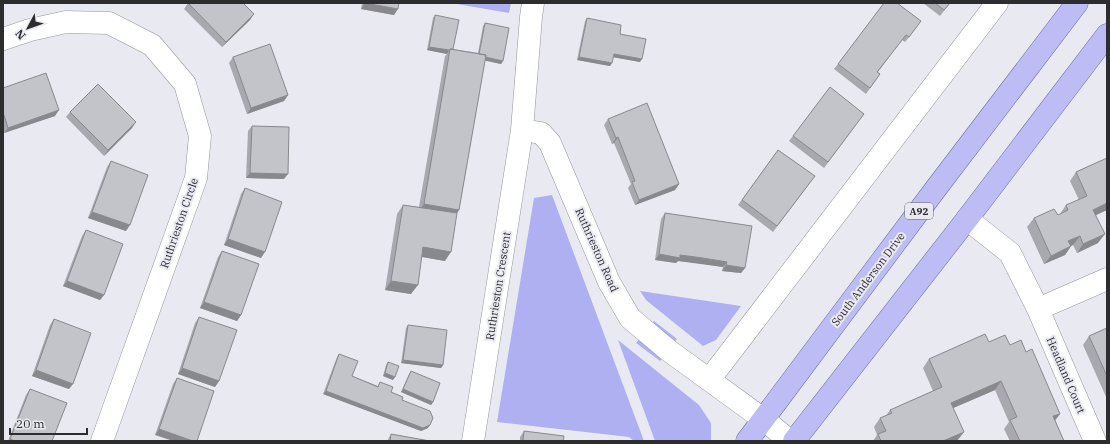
<svg xmlns="http://www.w3.org/2000/svg" width="1110" height="444" viewBox="0 0 1110 444" font-family="'IBM Plex Serif',serif">
  <rect width="100%" height="100%" fill="#e9eaf1"/>
  <path fill="#aeb0f2" d="M451,3h60l-2,10z
    M552,195l92,246h-10l-5,-4 -132,-15 37,-224z
    M640,291l101,15 -25,34 -13,6 -57,-46z
    M654,321l23,18 -17,22 -24,-18z
    M618,340l81,65 12,18v18h-56z"/>
  <g fill="none" stroke-linecap="round" stroke-linejoin="round">
    <g stroke="#95969c" stroke-width="23">
      <path id="minor" d="M533,3l-2,14 -9,113 19,3 9,10 59,139 21,36 38,32 95,69 27,22
        M3,39l27,-9 36,-8 43,1 43,22 33,39 15,52 -4,42 -94,263
        M967,219l43,34 28,56 57,132
        M1038,309l69,-30
        M709,380l288,-377
        M473,441l49,-311"/>
    </g>
    <g stroke="#6e6dac" stroke-width="23">
      <path id="major" d="M747,441l187,-250 143,-188
        M794,441l173,-222 140,-184"/>
    </g>
    <use href="#minor" stroke="#fff" stroke-width="22"/>
    <use href="#major" stroke="#bdbcf5" stroke-width="22"/>
  </g>
  <path fill="#a8a8ae" d="M188,3l62,17 -28,27 -38,-38z
    M362,3h37l-5,12 -33,-6z
    M923,3h27l-10,13z
    M435,15l18,34 25,4 5,-27 2,-3 18,38 -2,3 -16,-4 -26,150 -2,3 -12,48 -23,-4 -11,37 -26,-4 12,-76 6,-9 16,2 26,-151 2,-2 -20,-4 6,-32z
    M587,18l33,16 20,28 -27,-5 -3,9 -33,-6 8,-39z
    M917,27l-12,15 -3,-2 -24,32 2,2 -14,20 -32,-25 4,-5z
    M233,57l55,38 -4,6 -37,13 -18,-51z
    M3,88l52,28 -51,17 -1,-4z
    M70,112l62,16 -28,28 -38,-39z
    M864,114l-40,54 -35,-27 4,-5z
    M608,119l71,65 -4,6 -40,15 -7,-17 3,-4 -17,-41 -2,1 -8,-19z
    M252,126l32,53 -38,-1 2,-47z
    M778,150l37,26 -42,56 -35,-27z
    M1107,158v52l-11,5 2,28 -21,10 -4,-8 -2,1 -6,9 -21,9 -17,-37 7,-9 24,-3 2,-1 6,-9 13,-5 -9,-19 6,-9z
    M111,161l15,70 -38,-13 19,-51z
    M245,188l16,70 -37,-13 17,-51z
    M665,213l80,55 -4,5 -19,-2 1,-4 -24,-4 -21,-2 -2,2 -21,-3 6,-41z
    M86,230l18,65 -4,5 -37,-14 19,-50z
    M222,251l19,64 -4,6 -37,-13 18,-51z
    M199,317l20,64 -4,6 -37,-13 17,-51z
    M54,319l15,70 -37,-13 18,-51z
    M408,325l35,40 -2,3 -40,-5 5,-35z
    M1107,328v71l-24,-54 6,-9z
    M989,342l21,3 45,75 9,21h-54l-6,-12 5,-7 -14,-32 -42,18 4,33h-84l4,-6 -3,-8 6,-9 6,-2 4,-6 43,-19 -10,-23 6,-9z
    M339,354l13,22 26,10 2,-4 11,10 11,8 26,28 -7,3 -98,-37 14,-37z
    M388,362l5,18 -10,-4 3,-11z
    M411,371l22,31 -2,3 -30,-13 8,-18z
    M177,378l37,13 -59,44 18,-51z
    M30,389l22,52h-44l18,-46z
    M524,431l39,10h-43v-4z
    M391,434l39,7h-43z"/>
  <path fill="#88888d" d="M365,3l33,6 -4,6 -33,-6z
    M254,14l-4,6 -28,27 4,-5z
    M429,47l20,3 -2,4 -20,-4z
    M614,54l28,5 -2,3 -28,-5z
    M479,56l24,5 -2,3 -24,-5z
    M579,57l33,6 -2,3 -33,-6z
    M288,95l-4,6 -37,13 4,-6z
    M59,110l-4,6 -51,17 4,-5z
    M136,122l-4,6 -28,28 4,-6z
    M618,137l-4,6 -2,1 4,-6z
    M250,173l38,1 -4,5 -38,-1z
    M679,184l-4,6 -40,15 4,-5z
    M1107,203v7l-20,9 6,-9z
    M424,204l35,6 -5,8 -36,-6z
    M92,212l38,13 -4,6 -38,-13z
    M1105,234l-7,9 -21,10 6,-9z
    M1080,236l-7,9 -11,5 6,-9z
    M228,239l37,13 -4,6 -37,-13z
    M1071,246l-6,9 -21,9 7,-8z
    M423,247l28,5 -6,9 -28,-5z
    M659,254l21,1 47,7 -4,5 -45,-6 -2,2 -21,-3z
    M726,265l19,3 -4,5 -19,-2z
    M67,281l37,14 -4,5 -37,-14z
    M391,281l27,4 -7,9 -26,-4z
    M204,302l37,13 -4,6 -37,-13z
    M403,360l40,5 -2,3 -40,-5z
    M182,368l37,13 -4,6 -37,-13z
    M36,370l37,14 -4,5 -37,-13z
    M385,373l10,4 -2,3 -10,-4z
    M1001,381l-6,9 -51,22 7,-9z
    M403,389l30,13 -2,3 -30,-13z
    M326,391l104,34 -2,3 -7,3 -98,-37z
    M1060,414l-6,8 -1,-6z
    M159,429l34,12h-20l-18,-6z
    M964,432l-7,9h-14z"/>
  <path fill="#c3c3ca" stroke="#88888d" d="M188,3h55l11,11 -28,28z
    M365,3h34l-1,6z
    M884,3h13l24,18 -12,16 -3,-2 -29,37 3,2 -10,14 -32,-24z
    M935,3h15l-6,7z
    M435,15l24,5 -6,29h-3l-1,1 -20,-3z
    M587,18l34,7 -1,9 26,5 -4,20 -28,-5 -2,9 -33,-6z
    M485,23l24,5 -6,33 -18,-4 1,-2 -7,-1z
    M270,44l18,51 -37,13 -18,-51z
    M450,49l36,6 -27,155 -35,-6z
    M46,73l13,37 -51,18 -5,-16v-24z
    M98,84l38,38 -28,28 -38,-38z
    M830,87l34,27 -36,48 -35,-26z
    M647,103l32,81 -40,16 -7,-18 3,-1 -17,-44 -2,1 -8,-19z
    M252,126l37,1 -1,47 -38,-1z
    M778,150l37,26 -38,50 -35,-26z
    M1107,158v45l-14,7 12,24 -22,10 -3,-8 -12,5 3,5 -20,10 -17,-38 20,-9 4,6 10,-5 -2,-5 21,-9 -11,-24z
    M111,161l37,14 -18,50 -38,-13z
    M245,188l37,14 -17,50 -37,-13z
    M403,205l54,8 -6,39 -28,-5 -5,38 -27,-4z
    M665,213l87,13 -7,42 -19,-3 1,-3 -24,-4 -23,-3v3l-21,-4z
    M86,230l37,14 -19,51 -37,-14z
    M222,251l37,13 -18,51 -37,-13z
    M199,317l38,13 -18,51 -37,-13z
    M54,319l37,14 -18,51 -37,-14z
    M408,325l39,5 -4,35 -40,-5z
    M1107,328v48l-18,-40z
    M985,334l4,8 16,-7 5,10 11,-5 5,12 6,-3 28,65 -7,2 11,25h-44l-10,-21 7,-3 -16,-36 -50,22 13,29 -21,9h-62l-3,-7 8,-3 -6,-13 12,-5 -2,-3 52,-23 -13,-28z
    M339,354l19,7 -6,15 26,11 2,-5 13,5 -2,5 12,5 -1,3 28,11 3,7 -3,7 -7,3 -97,-37z
    M388,362l11,4 -4,11 -10,-4z
    M411,371l29,12 -7,19 -30,-13z
    M177,378l37,13 -17,50h-4l-34,-12z
    M30,389l37,14 -15,38h-37l-5,-2z
    M524,431l40,5 -1,5h-40z
    M391,434l39,7h-40z"/>
  <g text-anchor="middle" stroke-width="4" stroke-linejoin="round" paint-order="stroke">
    <rect fill="#e9eaf1" stroke="#65666a" stroke-width="1" x="905" y="203" width="28" height="16" rx="3"/>
    <g font-size="10" font-weight="bold" fill="#2d2d30">
      <text x="919" y="215">A92</text>
    </g>
    <g font-size="11" fill="#2d2d30" stroke="#e9eaf1">
      <text transform="translate(179 223) rotate(-71)" y="4">Ruthrieston Circle</text>
      <text transform="translate(597 250) rotate(66)" y="4">Ruthrieston Road</text>
      <text transform="translate(868 279) rotate(-53)" y="4">South Anderson Drive</text>
      <text transform="translate(498 286) rotate(-81)" y="4">Ruthrieston Crescent</text>
      <text transform="translate(1066 375) rotate(67)" y="4">Headland Court</text>
    </g>
  </g>
  <rect width="1110" height="444" fill="none" stroke="#2d2d30" stroke-width="8"/>
  <g transform="translate(28 28) rotate(229)" stroke="#e9eaf1" stroke-width="3" paint-order="stroke">
  <path d="M0-3L7 15L0 10L-7 15Z" fill="#2d2d30"/>
  <text y="-6" font-size="11" font-weight="bold" text-anchor="middle" fill="#2d2d30">N</text>
  </g>
  <path d="M10 428v6h77v-6" fill="none" stroke="#2d2d30" stroke-width="2"/>
  <text x="16" y="428" font-size="12" fill="#2d2d30" stroke="#e9eaf1" stroke-width="3" paint-order="stroke">20 m</text>
</svg>
